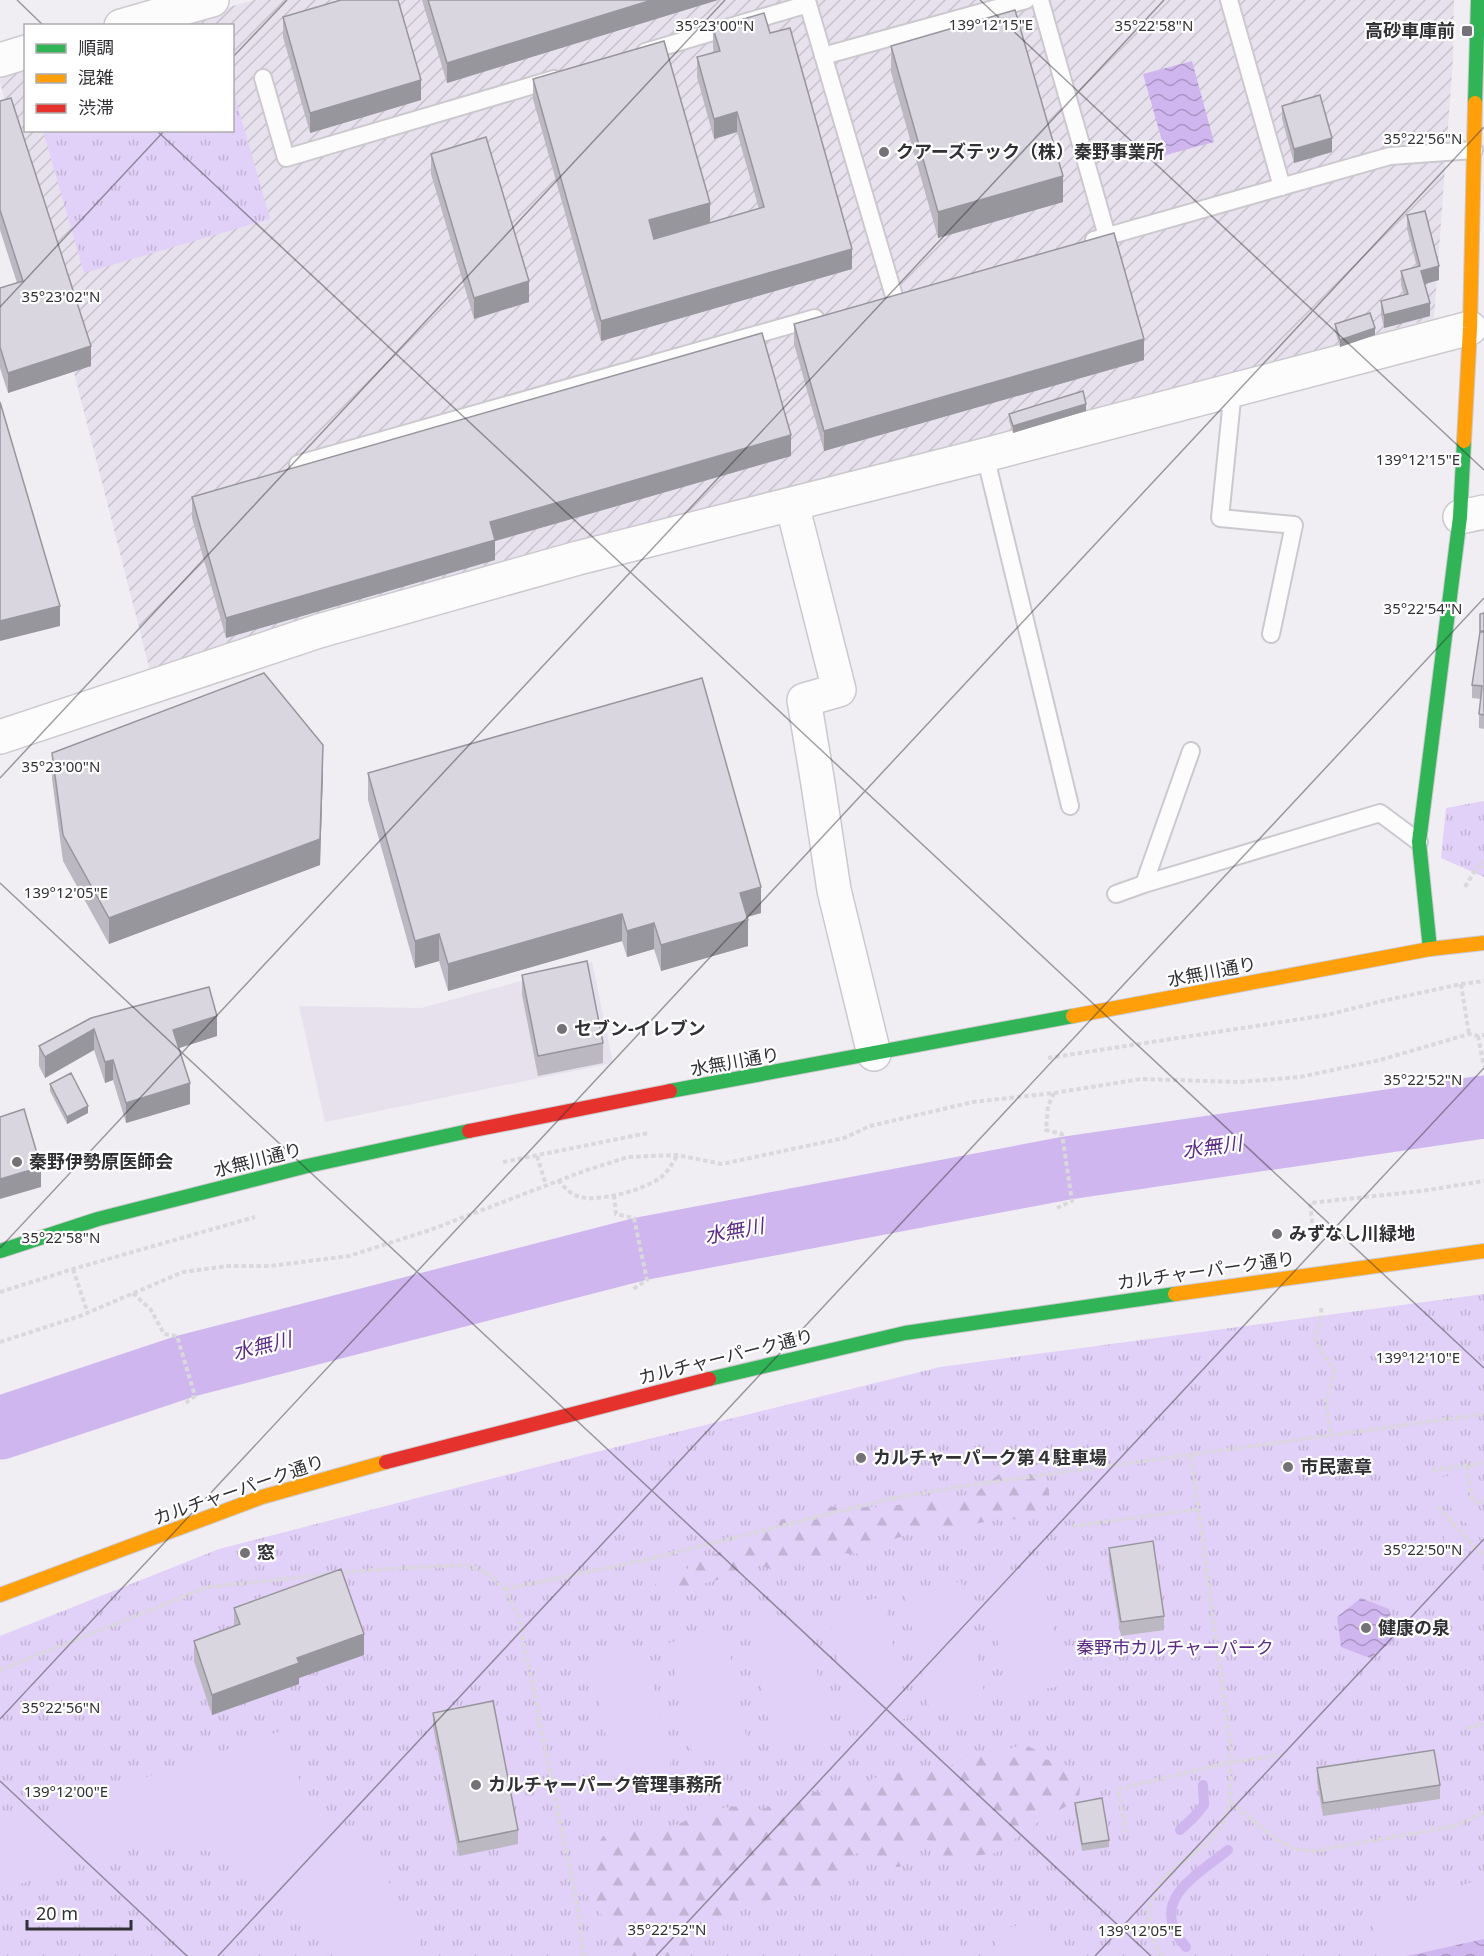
<svg xmlns="http://www.w3.org/2000/svg" width="1484" height="1956" viewBox="0 0 1484 1956" font-family="'Noto Sans','Noto Sans JP',sans-serif">
  <defs>
    <pattern id="industrial-furrows" width="10" height="10" patternUnits="userSpaceOnUse" patternTransform="scale(1.5)"><rect width="10" height="10" fill="#e6e1ed"/><path d="M-1 1l2-2M0 10L10 0M9 11l2-2" fill="none" stroke="#c6c1cc"/></pattern>
    <pattern id="grass-tufts" width="24" height="20" patternUnits="userSpaceOnUse" patternTransform="scale(1.5)"><rect width="24" height="20" fill="#e1d0f7"/><path d="M3 7l-1-3M5 7V3M7 7l1-3M15 17l-1-3M17 17v-4M19 17l1-3" fill="none" stroke="#c2b3d4"/></pattern>
    <pattern id="forest-firs" width="22" height="20" patternUnits="userSpaceOnUse" patternTransform="scale(1.5)"><rect width="22" height="20" fill="#e1d0f7"/><path d="M5 1l3.5 6h-7zM16 11l3.5 6h-7z" fill="#c2b3d4"/></pattern>
    <pattern id="water-waves" width="16" height="10" patternUnits="userSpaceOnUse" patternTransform="scale(1.5)"><rect width="16" height="10" fill="#cfb6ef"/><path d="M0 5q4-4 8 0t8 0" fill="none" stroke="#a994c2"/></pattern>
  </defs>
  <rect width="100%" height="100%" fill="#f0eef3"/>
  <path fill="#e6e1ed" d="M592,962l21,101 -288,59 -26,-116 122,2z"/>
  <path fill="url(#industrial-furrows)" d="M254,0h1200l-1,59 -19,259 -1284,353 -150,-589v-10l25,-7 1,65h206v-104l-68,-1z"/>
  <path fill="url(#grass-tufts)" d="M233,89l37,130 -186,54 -41,-142 189,-1z
    M1484,801v76l-43,-19 5,-50z
    M1484,1294v662h-1484v-320l219,-87 365,-94 356,-88z"/>
  <path fill="url(#forest-firs)" d="M1019,1467l30,19v19l-29,15 -15,-2 -56,11 -39,5 -29,9 -19,11 -26,-1 -22,7h-10l-22,10h-10l-11,-5 -14,1 -22,12 -47,12 -19,3 -4,-5v-6l7,-5 11,-1 13,-5 6,-8 51,-20 27,-19 25,-9 55,-12 29,5 37,-6 11,1 18,-7 16,1 17,-6 25,-20z
    M1023,1744l11,5 7,9 32,9 8,13 -2,16 -14,11 -20,10 -49,36 -28,4 -9,6h-8l-7,-4 -10,-10 -3,-8 -10,-2c-10,6 -13,18 -21,28h-9l-22,-14 -8,-1 -17,6 -3,4v17l-6,11 -9,7 -17,-5 -11,-6 -11,1 -15,13 -28,3 -11,6 -17,19 -24,13 -7,15h-75l-2,-27 -16,-35 -4,-33 15,-25 73,-11 34,-15 28,-4 22,4 16,-6 12,2 24,-14 26,-1 49,-17 36,-4 17,3 17,-12 30,-10 13,2z"/>
  <path fill="#e1d0f7" d="M1455,1475l12,12 2,15 15,11v29l-47,-49 -2,-15z
    M1442,1524l42,47v27l-4,-20 -15,2 -2,-16 -15,2z
    M1040,1564l25,121 -56,11 -25,-120z
    M961,1581l25,121 -56,11 -25,-120z
    M883,1597l25,121 -56,12 -25,-121z
    M805,1614l25,120 -56,12 -25,-121z
    M725,1630l24,121 -55,12 -25,-120z
    M646,1647l25,121 -56,11 -25,-120z
    M284,1730l18,59 -15,6c11,5 23,9 33,16 55,34 81,87 104,145h-91c-41,-70 -109,-120 -194,-110 -18,2 -36,10 -53,15 -28,10 -57,20 -86,30v-64z
    M1484,1878v78h-103l-10,-40z
    M1048,1919l8,37h-58l-5,-25z
    M959,1938l4,18h-58l-2,-6z"/>
  <path fill="url(#water-waves)" d="M1192,61l22,81 -48,13 -23,-81z
    M1361,1598l28,11 5,31 -24,18 -29,-11 -4,-30z
    M1484,1939v17h-77z"/>
  <g fill="none" stroke-linecap="round" stroke-linejoin="round">
    <path stroke="#cfb6ef" stroke-width="10" d="M1180,1830l14,-13 10,-12 -1,-20
      M1186,1947c-40,-46 9,-70 42,-97"/>
    <path stroke="#cfb6ef" stroke-width="63" d="M0,1428l186,-62 454,-117 427,-81 417,-61"/>
    <g stroke="#cbc9ce" stroke-width="20">
      <path id="lane" d="M1040,0l67,236
        M1229,0l53,187
        M645,52l163,-48 86,292
        M823,56l203,-56
        M263,78l23,80 268,-79
        M1094,240l296,-84 84,-6
        M1233,390l-13,128 74,7 -23,109
        M985,455l85,351
        M298,464l517,-146
        M1191,751l-47,133 236,-71 39,29
        M1116,894l28,-10"/>
    </g>
    <g stroke="#cbc9ce" stroke-width="36">
      <path id="street" d="M121,26l91,-26
        M0,60l26,-8
        M792,504l47,186 -35,10 14,84 16,106 40,164
        M1460,517l24,-5
        M0,737l319,-106 259,-73 407,-103 485,-127"/>
    </g>
    <g stroke="#cbc9ce" stroke-width="16">
      <path id="fast" d="M1475,103l3,-103
        M1430,949l-11,-107 41,-325 4,-76
        M670,1091l403,-75
        M0,1251l98,-32 209,-53 162,-35
        M709,1379l196,-46 270,-39"/>
    </g>
    <g stroke="#cbc9ce" stroke-width="16">
      <path id="slow" d="M1464,441l6,-113 5,-225
        M1073,1016l357,-67 54,-6
        M1175,1294l309,-43
        M0,1595l262,-98 124,-35"/>
    </g>
    <g stroke="#cbc9ce" stroke-width="16">
      <path id="jam" d="M469,1131l201,-40
        M386,1462l323,-83"/>
    </g>
    <path stroke="#d9d8da" stroke-width="4" stroke-dasharray="4.5 3" stroke-linecap="butt" d="M1465,887l9,-15 10,-10
      M1461,984l8,50
      M1478,1036l6,31
      M1048,1058l279,-43 51,-13 83,-18 23,-3
      M1054,1093l-6,13 -2,24 16,4 10,67 -15,7
      M537,1156l9,29
      M503,1162l145,-29
      M558,1180c7,8 12,14 22,17 20,5 63,-7 80,-19 8,-6 12,-14 17,-22
      M614,1195l2,19 18,4 13,62 -14,9
      M1314,1238l-4,-35 111,-12 63,-10
      M73,1269l14,42
      M0,1292l73,-23 182,-52
      M133,1293l18,17 13,24 13,2 18,60 -12,9
      M1321,1308c2,15 -6,23 -5,35l19,27 -9,31 5,35
      M0,1342l80,-26 103,-44 45,-6h42l79,-10 81,-26 154,-59 44,-14 49,-2 45,9 122,-26 26,-12 103,-24 81,-9 87,-14 99,3 60,-5 80,-17 89,-26 9,2 6,-1
      M1467,1466l5,33 5,4 7,-1
      M1433,1470l51,-7
      M1438,1507l46,50
      M1073,1526l126,-17
      M338,1573l60,-5 69,-3 20,8 18,16 13,25 62,306 3,36
      M505,1589l144,-30 240,-60 75,-13 520,-72
      M0,1670l208,-83 123,-13
      M1467,1728l17,-4
      M1230,1802l46,37 18,10 20,2 142,-25 28,-14
      M1126,1833l-8,-44 113,-27 51,-7
      M1162,1956l-11,-21 -3,-24 11,-28 15,-15 34,-25 15,-19 7,-22 1,-52 -40,-296"/>
    <use href="#lane" stroke="#fdfcfd" stroke-width="16"/>
    <use href="#street" stroke="#fdfcfd" stroke-width="33"/>
    <use href="#fast" stroke="#30b455" stroke-width="14"/>
    <use href="#slow" stroke="#ff9f0a" stroke-width="14"/>
    <use href="#jam" stroke="#e5322d" stroke-width="14"/>
  </g>
  <path fill="#bbb8c1" d="M422,0h296l-271,83z
    M283,17l138,83 -111,33 -27,-96z
    M713,28l57,5 82,236 -251,72 -68,-242v-20l177,144 49,-14 -22,-77 -23,7 -17,-62v-20l17,-5 -1,-4z
    M891,46l172,156 -125,36 -47,-166z
    M0,101l91,265 -83,27 -8,-25v-80l17,-5 -17,-53z
    M1282,106l50,46 -38,11 -12,-44z
    M431,154l98,148 -55,17 -43,-145z
    M1407,215l32,65 -14,4 5,32 -46,12 -3,-13v-14l23,-6 -3,-10v-14l16,-4 -10,-38z
    M794,324l350,36 -320,91 -30,-107z
    M1335,324l40,11 -35,12 -5,-16z
    M1086,411l-73,22 -4,-12v-7z
    M791,456l-296,85v19l-269,78 -34,-120v-21z
    M1484,613v116l-5,-1v-14l2,-15 -9,-1v-13l8,-53z
    M52,753l271,18 -3,94 -211,79 -46,-83 -11,-82z
    M368,773l393,140 -14,4 1,29 -87,25 -7,-22 -27,8 -5,-16 -174,50 -9,-30 -24,7 -47,-168z
    M522,975l81,68v20l-65,13 -16,-81z
    M91,1018l126,18 -38,12 11,56 -64,19 -13,-43 -8,3 -11,-33 -49,28 -6,-12v-20z
    M50,1084l38,29 -21,11 -17,-33z
    M1109,1548l55,68v14l-43,6 -12,-74z
    M234,1608l130,47 -65,23v6l-87,31 -18,-54v-20l40,-14z
    M433,1713l85,117v14l-59,12 -26,-129z
    M1317,1768l123,17v14l-117,17 -6,-34z
    M1075,1803l34,37v7l-27,4 -7,-41z"/>
  <path fill="#98969d" d="M652,0h66l-271,83v-20z
    M421,80v20l-111,33v-20z
    M737,112v20l-23,7v-20z
    M1332,138v14l-38,11v-14z
    M1063,176v26l-125,36v-26z
    M710,203v20l-61,17v-20z
    M852,249v20l-251,72v-20z
    M1439,266v14l-18,5v-14z
    M529,281v21l-55,17v-21z
    M1430,303v13l-46,12v-13z
    M1375,328v7l-35,12v-7z
    M1144,339v21l-320,91v-20z
    M91,346v20l-83,27v-20z
    M1086,404v7l-73,22v-7z
    M791,435v21l-296,85v19l-269,78v-20l264,-96z
    M60,606v20l-60,15v-20z
    M323,745v26l-3,94 -211,79v-26z
    M761,887v26l-21,6v-26z
    M622,914v27l-174,50v-27z
    M748,920v26l-87,25v-26z
    M654,923v26l-27,8v-26z
    M439,934v27l-24,7v-27z
    M217,1016v20l-44,14v-20z
    M94,1029v21l-49,28v-21z
    M113,1060v20l-8,3v-21z
    M190,1083v21l-64,19v-20z
    M88,1106v7l-21,11v-7z
    M41,1167v20l-41,12v-20z
    M364,1634v21l-65,23v6l-87,31v-20l85,-37z"/>
  <path fill="#d9d6e0" stroke="#98969d" stroke-width="1.5" d="M341,0h57l23,80 -111,33 -27,-96z
    M428,0h224l-205,63z
    M1015,10l48,166 -125,36 -47,-166z
    M764,13l6,20 20,-5 62,221 -251,72 -68,-242 131,-38 46,162 -61,17 5,19 110,-32 -27,-95 -23,7 -17,-62 23,-6 -7,-23z
    M1320,95l12,43 -38,11 -12,-43z
    M11,98l80,248 -83,27 -8,-26v-59l23,-7 -23,-71v-109z
    M486,137l43,144 -55,17 -43,-144z
    M1425,211l14,55 -18,5 9,32 -46,12 -3,-14 27,-7 -7,-23 19,-5 -13,-51z
    M1114,233l30,106 -320,92 -30,-107z
    M1370,313l5,15 -35,12 -5,-16z
    M762,333l29,102 -301,87 5,18 -269,78 -34,-121z
    M1083,391l3,13 -73,22 -4,-12z
    M0,402l60,204 -60,15z
    M1484,613v18h-4v-17z
    M1480,632h4v83l-5,-1 3,-28 -10,-1z
    M264,673l59,72 -3,94 -211,79 -46,-83 -11,-82z
    M702,678l59,209 -21,6 8,27 -87,25 -7,-22 -27,8 -5,-17 -174,50 -9,-30 -24,7 -47,-168z
    M587,961l16,82 -65,13 -16,-81z
    M209,987l8,29 -44,14 17,53 -64,20 -13,-43 -8,2 -11,-33 -49,28 -6,-11 52,-28z
    M71,1073l17,33 -21,11 -17,-33z
    M24,1109l17,58 -41,12v-62z
    M1153,1541l11,75 -43,6 -12,-74z
    M341,1569l23,65 -67,24 2,5 -87,32 -18,-54 46,-17 -6,-16z
    M493,1701l25,129 -59,12 -26,-129z
    M1434,1750l6,35 -117,18 -6,-35z
    M1102,1798l7,42 -27,4 -7,-41z"/>
  <path fill="none" stroke="#313034" stroke-width="1.5" stroke-opacity="0.45" d="M17,0l27,26M980,0l504,470M232,58l55,-58M156,130l1328,1238M0,307l165,-177M0,778l725,-778M0,883l1151,1073M0,1248l1164,-1248M0,1719l1484,-1592M0,1781l187,175M218,1956l1266,-1358M656,1956l828,-888M1095,1956l389,-417"/>
  <g fill="#747277" stroke="#fff" stroke-width="2">
    <rect x="1461" y="25" width="12" height="12" rx="3"/>
    <circle cx="884" cy="152" r="6"/>
    <circle cx="562" cy="1029" r="6"/>
    <circle cx="17" cy="1162" r="6"/>
    <circle cx="1277" cy="1234" r="6"/>
    <circle cx="861" cy="1458" r="6"/>
    <circle cx="1288" cy="1467" r="6"/>
    <circle cx="245" cy="1553" r="6"/>
    <circle cx="1366" cy="1628" r="6"/>
    <circle cx="476" cy="1785" r="6"/>
  </g>
  <g text-anchor="middle" stroke-width="4.5" stroke-linejoin="round" paint-order="stroke">
    <g font-size="18" font-weight="bold" fill="#313034" stroke="#fff" text-anchor="start">
      <text x="1455" y="37" text-anchor="end">高砂車庫前</text>
      <text x="896" y="158">クアーズテック（株）秦野事業所</text>
      <text x="574" y="1035">セブン-イレブン</text>
      <text x="29" y="1168">秦野伊勢原医師会</text>
      <text x="1289" y="1240">みずなし川緑地</text>
      <text x="873" y="1464">カルチャーパーク第４駐車場</text>
      <text x="1300" y="1473">市民憲章</text>
      <text x="257" y="1559">窓</text>
      <text x="1378" y="1634">健康の泉</text>
      <text x="488" y="1791">カルチャーパーク管理事務所</text>
    </g>
    <g font-size="18" fill="#313034" stroke="#fff">
      <text transform="translate(1212 972) rotate(-11)" y="6">水無川通り</text>
      <text transform="translate(735 1062) rotate(-10)" y="6">水無川通り</text>
      <text transform="translate(258 1160) rotate(-14)" y="6">水無川通り</text>
      <text transform="translate(1206 1271) rotate(-8)" y="6">カルチャーパーク通り</text>
      <text transform="translate(726 1357) rotate(-14)" y="6">カルチャーパーク通り</text>
      <text transform="translate(239 1490) rotate(-19)" y="6">カルチャーパーク通り</text>
    </g>
    <g font-size="18" fill="#592a84" stroke="#fff">
      <text x="1175" y="1654">秦野市カルチャーパーク</text>
    </g>
    <g font-size="20" font-style="italic" fill="#5c2d88" stroke="#fff">
      <text transform="translate(1212 1147) rotate(-8)" y="7">水無川</text>
      <text transform="translate(734 1231) rotate(-11)" y="7">水無川</text>
      <text transform="translate(262 1346) rotate(-14)" y="7">水無川</text>
    </g>
  </g>
  <g font-size="15" text-anchor="middle" fill="#313034" stroke="#fff" stroke-width="4.5" stroke-linejoin="round" paint-order="stroke">
    <text x="991" y="30">139°12'15"E</text>
    <text x="715" y="31">35°23'00"N</text>
    <text x="1154" y="31">35°22'58"N</text>
    <text x="1423" y="144">35°22'56"N</text>
    <text x="61" y="302">35°23'02"N</text>
    <text x="1418" y="465">139°12'15"E</text>
    <text x="1423" y="614">35°22'54"N</text>
    <text x="61" y="772">35°23'00"N</text>
    <text x="66" y="898">139°12'05"E</text>
    <text x="1423" y="1085">35°22'52"N</text>
    <text x="61" y="1243">35°22'58"N</text>
    <text x="1418" y="1363">139°12'10"E</text>
    <text x="1423" y="1555">35°22'50"N</text>
    <text x="61" y="1713">35°22'56"N</text>
    <text x="66" y="1797">139°12'00"E</text>
    <text x="667" y="1935">35°22'52"N</text>
    <text x="1140" y="1936">139°12'05"E</text>
  </g>
  <rect x="24" y="24" width="210" height="108" fill="#ffffff" stroke="#adacae" stroke-width="1.5"/>
  <rect x="36" y="44" width="30" height="9" fill="#30b455" stroke="#adacae" stroke-width="1.5"/>
  <text x="78" y="54" font-size="18" fill="#313034">順調</text>
  <rect x="36" y="74" width="30" height="9" fill="#ff9f0a" stroke="#adacae" stroke-width="1.5"/>
  <text x="78" y="84" font-size="18" fill="#313034">混雑</text>
  <rect x="36" y="104" width="30" height="9" fill="#e5322d" stroke="#adacae" stroke-width="1.5"/>
  <text x="78" y="114" font-size="18" fill="#313034">渋滞</text>
  <path d="M27 1920v9h104v-9" fill="none" stroke="#313034" stroke-width="3"/>
  <text x="36" y="1920" font-size="18" fill="#313034" stroke="#ffffff" stroke-width="4.5" paint-order="stroke">20 m</text>
</svg>
